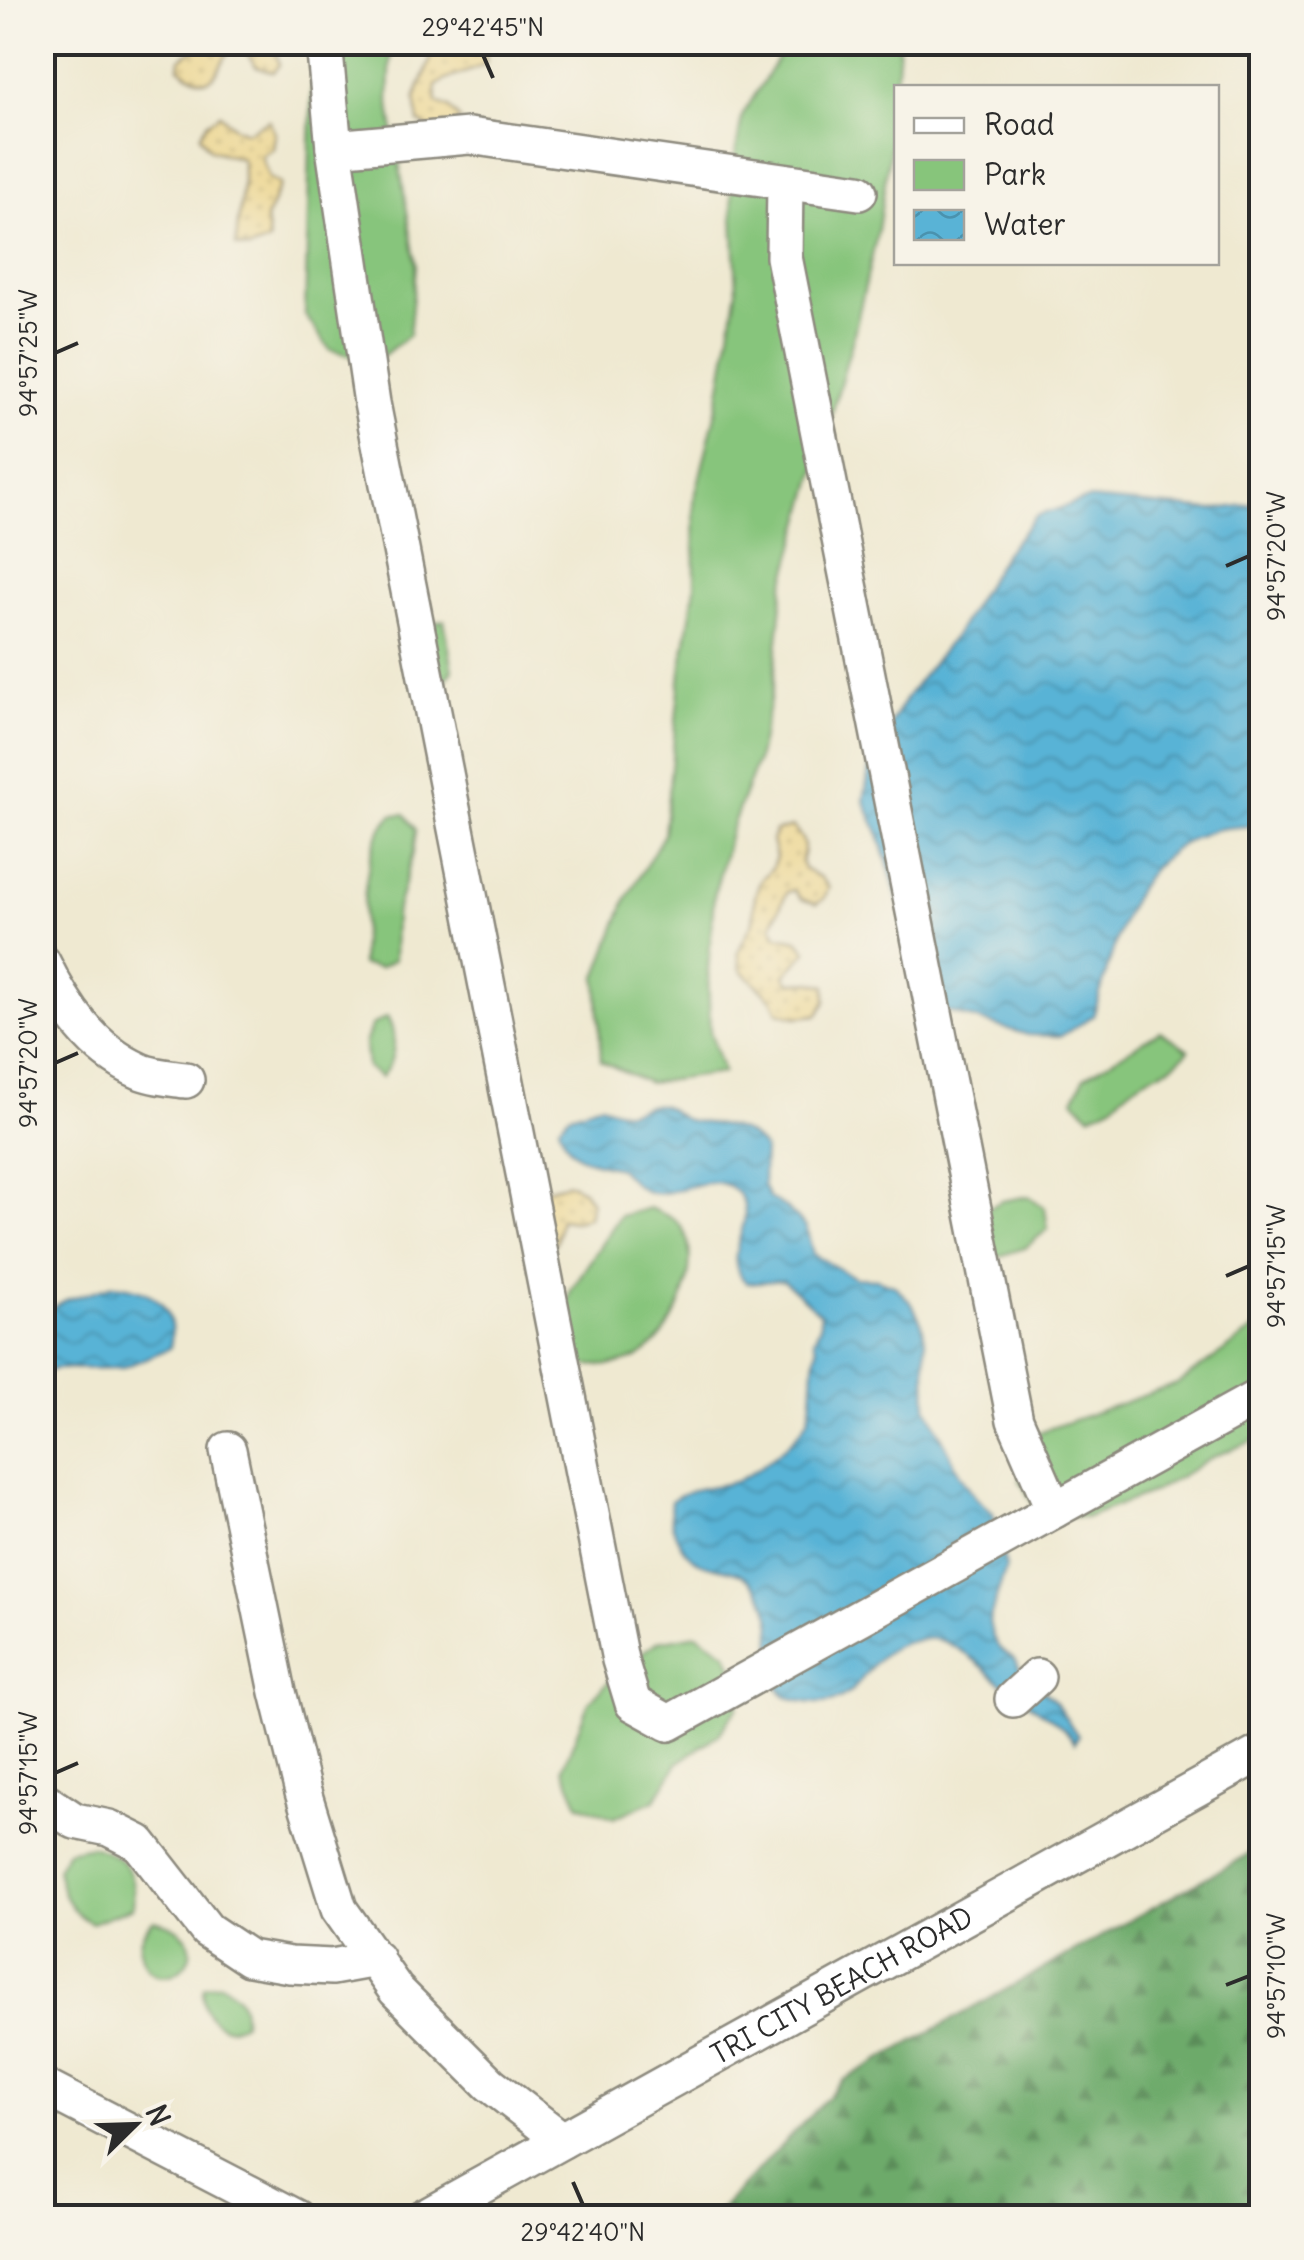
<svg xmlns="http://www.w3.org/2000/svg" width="1304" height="2260" viewBox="0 0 1304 2260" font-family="Delius,sans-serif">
  <defs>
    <pattern id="forest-firs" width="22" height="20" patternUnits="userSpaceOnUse" patternTransform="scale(2.5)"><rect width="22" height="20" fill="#6daa6b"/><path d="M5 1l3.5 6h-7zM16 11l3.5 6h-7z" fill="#5a8b58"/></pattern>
    <pattern id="sand-dots" width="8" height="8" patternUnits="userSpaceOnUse" patternTransform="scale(2.5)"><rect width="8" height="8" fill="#eeda9e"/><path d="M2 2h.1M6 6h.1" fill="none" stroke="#cb8" stroke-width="1.8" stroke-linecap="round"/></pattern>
    <pattern id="water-waves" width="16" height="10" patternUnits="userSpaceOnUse" patternTransform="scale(2.5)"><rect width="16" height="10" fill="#59b3d6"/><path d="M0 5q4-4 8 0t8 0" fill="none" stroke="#4a92ae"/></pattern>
  </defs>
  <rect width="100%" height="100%" fill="#f7f3e8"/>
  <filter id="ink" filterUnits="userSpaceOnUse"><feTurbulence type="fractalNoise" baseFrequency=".01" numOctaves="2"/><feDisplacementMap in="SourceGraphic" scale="20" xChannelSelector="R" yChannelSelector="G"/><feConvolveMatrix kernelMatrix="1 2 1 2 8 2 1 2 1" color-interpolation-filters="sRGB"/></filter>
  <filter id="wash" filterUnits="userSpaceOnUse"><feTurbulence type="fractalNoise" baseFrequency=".0048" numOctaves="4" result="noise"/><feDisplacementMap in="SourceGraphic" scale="40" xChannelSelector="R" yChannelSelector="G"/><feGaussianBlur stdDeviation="2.25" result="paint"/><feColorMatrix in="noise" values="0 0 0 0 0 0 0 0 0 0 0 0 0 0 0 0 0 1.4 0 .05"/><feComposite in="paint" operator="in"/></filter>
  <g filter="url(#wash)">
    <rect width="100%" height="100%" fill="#efe9d1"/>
    <path fill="#87c57b" stroke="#597853" stroke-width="2.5" d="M313,43h78l-2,58 27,165 -7,69 -34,27 -45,-12 -25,-35z
      M787,43h112l-7,92 -14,95 -25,108 -69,247 -11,102 -16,74 -26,68 -17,67 -6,74 2,61 13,42 -74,10 -48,-22 -4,-84 29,-77 38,-66 17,-163 14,-84 -1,-86 25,-103 18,-108 -6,-110 11,-64z
      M444,620l9,50 -9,12 -19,-50 8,-9z
      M405,814l11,16 -3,23 -18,62 -1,45 -15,8 -18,-3c2,-42 0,-121 31,-150z
      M387,1017c11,19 9,43 -6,60l-14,-9 -2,-25 7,-18z
      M1160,1031l29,19c-22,25 -31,18 -53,34 -20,14 -20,22 -46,31l-16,-16 10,-22z
      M1029,1196l16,12 3,21 -23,19 -28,9 -22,-42 27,-14z
      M649,1208c11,5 27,9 33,20 23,37 -9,113 -46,130 -21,10 -39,8 -61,6l-13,-36 9,-38 49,-74z
      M1261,1325v113l-44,17 -64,37 -68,26 -47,-5 -18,-32 11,-46 146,-51z
      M697,1634l30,19 11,27v27l-19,27 -40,28 -24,38 -41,18 -35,-14 -16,-36 26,-66 39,-40 31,-21z
      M91,1846c35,11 45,23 42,61l-41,16c-24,-12 -30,-28 -35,-54l10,-18z
      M154,1920c81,19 4,92 -13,34 -5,-14 3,-25 13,-34z
      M221,1983c16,11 24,19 22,40 -24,15 -45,-13 -39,-36z"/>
    <path fill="url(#forest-firs)" stroke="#4c6a4b" stroke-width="2.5" d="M1261,1847v370h-548l131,-137z"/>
    <path fill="url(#sand-dots)" stroke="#8c8264" stroke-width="2.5" d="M204,43h71l4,22 -6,7 -17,-6 -13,-18 -12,-1c-17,26 -16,49 -52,20l1,-8z
      M431,43h48l7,3v17c-17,11 -34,11 -50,23l1,17 12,5 11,12 -22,16 -19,-14 -4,-23 15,-38z
      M220,114l14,13 13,5 22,-12 6,14 -2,15 -12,7 8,22 11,6 -14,35 3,23 -20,7 -13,-3c1,-29 10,-59 6,-87l-32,-9 -10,-15 7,-12z
      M793,827c11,12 14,19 8,34l3,8 16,8 9,10 -5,12 -8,5 -15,-5 -7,-9 -7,2 -15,33 5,11 21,4 9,11 -22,24 5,8 22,-1 14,4v16l-8,13 -22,2 -18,-5 -6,-13 -31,-29 -3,-18 15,-30 2,-27 6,-15 11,-12 4,-11 -4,-16 3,-10z
      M568,1183l15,7 8,12 -3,16 -14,3 -14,-2 -3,20 -5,9 -20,-44 14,-15z"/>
    <path fill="url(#water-waves)" stroke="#426f80" stroke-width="2.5" d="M1088,499l123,11 50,-7v322c-14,2 -32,1 -46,5 -89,25 -97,112 -122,186l-32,20 -33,-1 -92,-27 -17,-33 -39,-138 -16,-37 8,-46 36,-59 49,-63 48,-79 31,-37z
      M601,1104c33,17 37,-2 59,1 11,2 17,13 27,15 29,6 57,3 77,29l-1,36 6,13 16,9 21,20 7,27 42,24 22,1 17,6 18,19 10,20 3,16 2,66 33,69 16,23 17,15 13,54 -17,54 3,14 7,13 17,12 5,12 34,29 23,35 -3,6c-18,-25 -48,-37 -71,-57 -19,-15 -38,-35 -61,-44 -10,-4 -20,-2 -30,0 -59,11 -43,74 -113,60 -35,-7 -29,-43 -28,-69 0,-12 -4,-27 -10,-37 -17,-31 -41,-22 -65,-34 -19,-11 -29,-40 -26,-60 20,-15 36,-12 59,-18 21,-5 69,-44 78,-64 7,-16 3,-49 9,-70l-3,-10 6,-13v-12l-37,-34 -36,3c-31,-27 13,-60 -8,-88 -24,-31 -61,5 -90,-3 -14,-4 -20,-15 -30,-24 -29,-7 -50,-7 -60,-42l11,-12z
      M114,1285c39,4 64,20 56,63l-48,20 -68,1 -11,5v-62l23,-12z"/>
  </g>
  <g filter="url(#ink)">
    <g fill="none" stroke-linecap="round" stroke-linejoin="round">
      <g stroke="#8d8a7e" stroke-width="40">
        <g id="minor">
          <path d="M324,42l10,106 38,255 248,1257 13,43 36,20 593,-328"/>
          <path d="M334,148l135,-12 390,56"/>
          <path d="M785,182l-1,75 231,1163 39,90"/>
          <path d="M42,962c22,45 50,88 98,109 13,6 32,7 46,9"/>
          <path d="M228,1450l50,242 25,100 36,117 57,81 94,94 72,56"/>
          <path d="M1013,1699l24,-22"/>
          <path d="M42,1799l33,22 34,7 30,15 68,87 42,28 41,7 42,2 44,-8"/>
          <path d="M42,2086l255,132"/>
          <path id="s1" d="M422,2218l840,-466"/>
        </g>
      </g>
      <use href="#minor" stroke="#fff" stroke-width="35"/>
    </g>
  </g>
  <path fill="none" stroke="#2b2b2b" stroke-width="4" d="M483,55l10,23M55,353l23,-10M1226,566l23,-10M55,1063l23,-10M1226,1276l23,-10M55,1773l23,-10M1226,1985l23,-9M573,2182l10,23"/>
  <g text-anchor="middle" stroke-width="9" stroke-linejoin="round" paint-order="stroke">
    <g font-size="28" fill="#2b2b2b" stroke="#f7f3e8">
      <text dy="10" stroke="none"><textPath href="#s1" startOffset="480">TRI CITY BEACH ROAD</textPath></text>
    </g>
  </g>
  <rect width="1304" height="2260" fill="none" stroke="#f7f3e8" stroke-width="110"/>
  <rect x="894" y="85" width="325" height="180" fill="#f7f3e8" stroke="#a5a39c" stroke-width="2.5"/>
  <rect x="914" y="118" width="50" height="15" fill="#ffffff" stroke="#a5a39c" stroke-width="2.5"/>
  <text x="984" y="135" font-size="30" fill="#2b2b2b">Road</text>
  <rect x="914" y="160" width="50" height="30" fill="#87c57b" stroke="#a5a39c" stroke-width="2.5"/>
  <text x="984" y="185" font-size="30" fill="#2b2b2b">Park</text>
  <rect x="914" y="210" width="50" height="30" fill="url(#water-waves)" stroke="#a5a39c" stroke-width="2.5"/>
  <text x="984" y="235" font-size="30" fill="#2b2b2b">Water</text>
  <g transform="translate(135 2125) rotate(67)" stroke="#f7f3e8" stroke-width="8" paint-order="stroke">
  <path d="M0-8L18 38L0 25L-18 38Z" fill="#2b2b2b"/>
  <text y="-15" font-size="28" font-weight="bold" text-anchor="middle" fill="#2b2b2b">N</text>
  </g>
  <rect x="55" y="55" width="1194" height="2150" fill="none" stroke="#2b2b2b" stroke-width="4"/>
  <g font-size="25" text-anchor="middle" fill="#2b2b2b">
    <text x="483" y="36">29°42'45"N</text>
    <text transform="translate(28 353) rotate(-90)" y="9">94°57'25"W</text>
    <text transform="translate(1276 556) rotate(-90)" y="9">94°57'20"W</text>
    <text transform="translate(28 1063) rotate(-90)" y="9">94°57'20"W</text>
    <text transform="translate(1276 1266) rotate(-90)" y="9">94°57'15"W</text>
    <text transform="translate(28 1773) rotate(-90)" y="9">94°57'15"W</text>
    <text transform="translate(1276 1976) rotate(-90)" y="9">94°57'10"W</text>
    <text x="583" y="2241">29°42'40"N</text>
  </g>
</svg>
